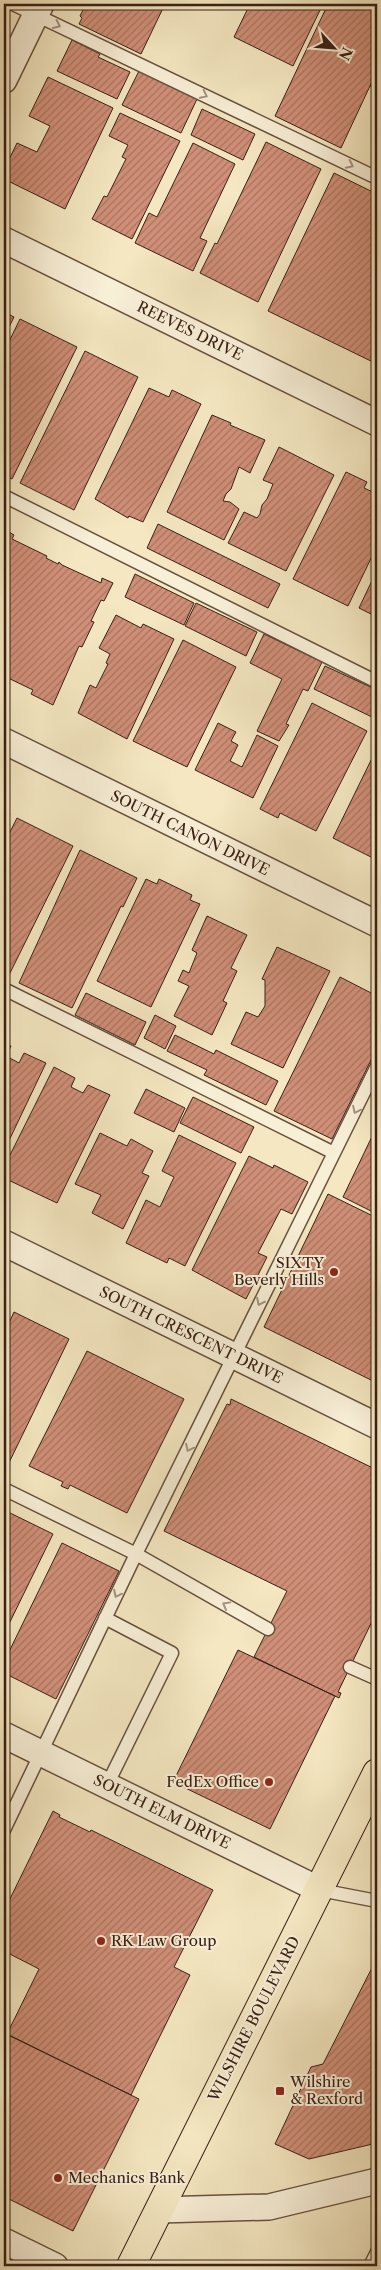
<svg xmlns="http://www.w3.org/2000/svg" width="381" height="2270" viewBox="0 0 381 2270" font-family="'Libre Caslon Text',serif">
  <defs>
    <pattern id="building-hatch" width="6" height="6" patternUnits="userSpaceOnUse" patternTransform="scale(1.25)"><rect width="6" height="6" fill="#d08f78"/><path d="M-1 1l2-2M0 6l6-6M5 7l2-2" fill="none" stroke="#aa7461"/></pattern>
  </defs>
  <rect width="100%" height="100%" fill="#f4e7c1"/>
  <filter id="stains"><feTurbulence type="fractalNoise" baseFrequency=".004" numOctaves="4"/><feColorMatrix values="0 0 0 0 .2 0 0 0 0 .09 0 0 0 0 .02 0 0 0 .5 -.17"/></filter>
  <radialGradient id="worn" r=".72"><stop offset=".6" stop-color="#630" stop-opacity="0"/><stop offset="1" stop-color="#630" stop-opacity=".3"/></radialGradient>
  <path fill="url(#building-hatch)" stroke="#392015" d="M86,4h79l-24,50 -62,-30 3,-6 -2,-2z
    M250,4h73l-30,62 -59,-29z
    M328,4h49v67l-36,77 -66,-32z
    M72,40l28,14 -2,3 32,15 -13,27 -60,-28z
    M139,71l58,28 -16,34 -59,-28z
    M377,71v19l-7,-4z
    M48,77l65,31 -48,101 -61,-30v-9l13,-27 20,9 13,-26 -21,-10z
    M202,109l53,25 -12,26 -52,-25z
    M120,113l60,28 -48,98 -40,-20 12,-23 3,1 19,-38 -4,-2 6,-12 -19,-9z
    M266,142l55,27 -63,133 -58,-29 15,-30 2,1z
    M193,143l42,21 -35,74 7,3 -14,30 -58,-28 14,-30 8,4z
    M334,173l43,21v170l-109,-53z
    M4,312l10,5 -10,20z
    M20,319l57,28 -65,132 -8,-4v-123z
    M85,351l53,26 -64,133 -54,-27z
    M149,388l20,9 3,-7 29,14 -58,118 -14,-6 -1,2 -33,-19z
    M212,415l19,8 -1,2 35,15 -15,33 -11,-6 -8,22 -5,5 -3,7 7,1 9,7 -15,31 -57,-28z
    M279,447l55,28 -48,96 -58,-28 16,-31 13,6 3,-4 2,-9 5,-6 6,-15 -10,-4z
    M346,472l21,10 -3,6 13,6v52l-29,60 -55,-27z
    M158,524l122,60 -12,24 -121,-60z
    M7,531l7,4 -2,4 35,17 -1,2 12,6 1,-2 3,3 39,18 1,-5 11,5 -9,18 -3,-1 -10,21 3,1 -12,25 -3,-1 -26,59 -22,-11 2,-4 -29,-14v-138z
    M377,570v47l-18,-9z
    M135,574l59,29 -10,22 -59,-28z
    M196,603l61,29 -11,24 -61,-30z
    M116,615l25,13 2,-4 31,15 -47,100 -49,-26 12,-28 6,3 12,-24 -2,-1 4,-9 -11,-6z
    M264,634l58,28 -14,29 -5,-2 -17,35 3,1 -10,16 -22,-10 25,-52 -32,-16z
    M183,640l53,27 -49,100 -54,-26z
    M325,666l52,24v22l-3,6 -60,-29z
    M312,703l55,28 -51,100 -36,-18 -2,5 -18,-9z
    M218,723l18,9 -5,9 7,4 -8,16 12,6 15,-32 21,11 -25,52 -58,-28z
    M377,748v112l-44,-22z
    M4,811l6,3 -6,12z
    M17,818l56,28 -65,131 -4,-2v-131z
    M80,850l57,28 -14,29 -2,-1 -49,102 -53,-25z
    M146,879l11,5 2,-5 33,16 -2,5 10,4 -49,103 -54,-26z
    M207,916l40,19 -16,33 6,3 -14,30 4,2 -15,32 -38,-19 15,-30 -11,-5 5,-11 6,3 8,-20 -5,-3z
    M277,947l53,24 -47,97 -52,-24 15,-32 12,5 7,-11v-26l-3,-1z
    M340,977l37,19v52l-45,91 -58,-28z
    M86,993l60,29 -11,23 -60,-30z
    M155,1015l21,11 -11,23 -21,-11z
    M175,1035l39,19 2,-4 62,31 -12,24 -62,-30 3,-5 -40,-19z
    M4,1043l7,3 -5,10 13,7 5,-10 22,10 -42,88z
    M54,1067l21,11 -4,9 12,6 5,-8 22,10 -53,108 -53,-25v-11z
    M146,1089l39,19 -11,24 -40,-19z
    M193,1097l61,30 -13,26 -61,-30z
    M377,1126v88l-34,-17z
    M100,1133l27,13 4,-7 22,12 -11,22 7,3 -26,53 -31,-16 9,-18 -26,-11z
    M179,1135l57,28 -51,103 -16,-8 -2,5 -41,-20 20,-43 14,7 14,-30 -12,-6z
    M249,1156l24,12 1,-3 34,17 -16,32 -11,-5 -23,44 9,4 -21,42 -54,-29z
    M328,1194l49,24v165l-113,-56z
    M14,1312l55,27 -65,134v-139z
    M87,1351l97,48 -57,114 -57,-28 -2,4 -7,-3 2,-4 -34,-16z
    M231,1399l146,71v141l-39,81 3,1 -2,5 -85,-41 33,-66 -123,-60 63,-127 3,1z
    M4,1510l49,24 -49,100z
    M62,1543l57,28 -63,128 -52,-26v-11z
    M238,1650l97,46 -65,133 -97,-47z
    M53,1811l7,4 -1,2 31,15 1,-2 122,60 -39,77 16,8 -59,120 -124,-61 32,-65 -35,-18v-40z
    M377,1958v185l-68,16 -34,-15 36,-77 12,-3z
    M4,2033l135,66 -66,132 -64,-32v-1l-5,-3z"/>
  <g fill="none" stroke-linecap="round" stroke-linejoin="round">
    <g stroke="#685240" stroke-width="15">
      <path id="service" d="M13,4l364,174
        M4,496l373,186
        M4,989l330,164
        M4,1489l132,65 132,75
        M105,1618l67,35 -65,132
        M350,1667l27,12
        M4,1830l132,-276 241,-488
        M320,1890l57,11
        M370,2266l7,-14"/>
    </g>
    <g stroke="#685240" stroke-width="28">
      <path id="minor" d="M4,80l37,-76
        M4,240l373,183
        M4,741l373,183
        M4,1243l373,183
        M4,1735l316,155
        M159,2210l110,-3 108,-26
        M4,2241l51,25"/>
    </g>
    <g stroke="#392015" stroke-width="30">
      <path id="primary" d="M131,2266l246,-493"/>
    </g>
    <use href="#service" stroke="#f8efd7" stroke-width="12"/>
    <use href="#minor" stroke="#f8efd7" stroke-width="25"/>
    <use href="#primary" stroke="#f4e7c1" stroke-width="28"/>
  </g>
  <defs><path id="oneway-chevron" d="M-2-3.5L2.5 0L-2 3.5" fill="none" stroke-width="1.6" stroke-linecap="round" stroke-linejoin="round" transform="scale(1.25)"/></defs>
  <g stroke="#a29280">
    <use href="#oneway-chevron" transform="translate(57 25) rotate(25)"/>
    <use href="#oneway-chevron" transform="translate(204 95) rotate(26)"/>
    <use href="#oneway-chevron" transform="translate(350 165) rotate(26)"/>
    <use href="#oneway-chevron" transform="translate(356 1110) rotate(116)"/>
    <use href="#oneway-chevron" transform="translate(260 1302) rotate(116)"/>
    <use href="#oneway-chevron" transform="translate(189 1448) rotate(116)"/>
    <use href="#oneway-chevron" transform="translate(117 1594) rotate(116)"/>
    <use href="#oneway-chevron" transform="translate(226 1605) rotate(-151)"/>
  </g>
  <g fill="#8f2418" stroke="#f8efd7" stroke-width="2">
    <circle cx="334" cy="1272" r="5"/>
    <circle cx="269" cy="1782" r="5"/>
    <circle cx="101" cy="1941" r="5"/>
    <rect x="275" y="2086" width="10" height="10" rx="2.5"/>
    <circle cx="58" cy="2178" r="5"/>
  </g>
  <g text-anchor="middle" stroke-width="4" stroke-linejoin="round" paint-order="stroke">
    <g font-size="15" fill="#392015" stroke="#f8efd7">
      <text transform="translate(190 331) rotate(26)" y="5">REEVES DRIVE</text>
      <text transform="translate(190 833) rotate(26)" y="5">SOUTH CANON DRIVE</text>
      <text transform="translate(191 1335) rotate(26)" y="5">SOUTH CRESCENT DRIVE</text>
      <text transform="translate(162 1812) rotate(26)" y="5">SOUTH ELM DRIVE</text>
      <text transform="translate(254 2019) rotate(-63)" y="5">WILSHIRE BOULEVARD</text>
    </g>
    <g font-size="15" fill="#392015" stroke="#f8efd7" text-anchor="start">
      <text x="324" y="1268" text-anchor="end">SIXTY<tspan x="324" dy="17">Beverly Hills</tspan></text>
      <text x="259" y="1787" text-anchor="end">FedEx Office</text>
      <text x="111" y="1946">RK Law Group</text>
      <text x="290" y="2087">Wilshire<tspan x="290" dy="17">&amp; Rexford</tspan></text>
      <text x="68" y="2183">Mechanics Bank</text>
    </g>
  </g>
  <rect width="381" height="2270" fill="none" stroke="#f4e7c1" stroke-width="20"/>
  <rect x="5" y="5" width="371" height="2260" fill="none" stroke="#392015" stroke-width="2.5"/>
  <rect x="10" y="10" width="361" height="2250" fill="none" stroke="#392015"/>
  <g transform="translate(334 48) rotate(116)" stroke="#f8efd7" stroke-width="4" paint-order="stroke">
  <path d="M0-4L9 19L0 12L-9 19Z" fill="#392015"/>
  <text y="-8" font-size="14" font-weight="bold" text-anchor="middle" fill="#392015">N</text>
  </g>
  <rect width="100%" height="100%" filter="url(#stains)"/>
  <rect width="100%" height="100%" fill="url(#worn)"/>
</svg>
